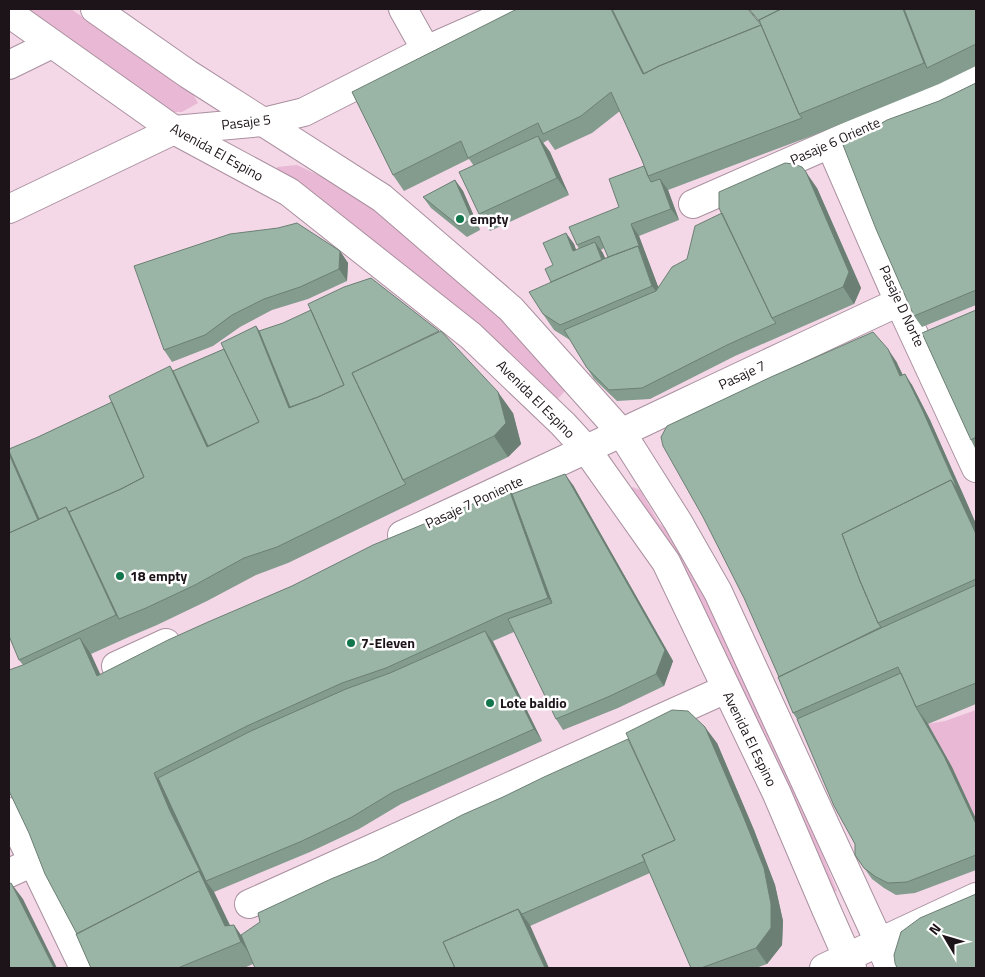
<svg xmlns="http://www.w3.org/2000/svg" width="985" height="977" viewBox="0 0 985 977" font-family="'Titillium Web',sans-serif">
  <rect width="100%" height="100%" fill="#f4d8e8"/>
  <path fill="#e9b8d4" d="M27,9h44l122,85 5,9 -16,9h-15z
    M297,165l32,15 48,30 118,101 73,77 -19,20 -270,-232 -2,-9z
    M633,487l7,3 19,33 17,15 45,82 67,150 49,121 -9,3 -200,-401z
    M976,710v109l-24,-52 -24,-43 17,-3z"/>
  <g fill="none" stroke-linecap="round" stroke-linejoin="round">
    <g stroke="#aa909f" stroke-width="30">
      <path id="minor" d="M426,50l93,-41
        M9,65l43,-21
        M830,144l69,158 77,166
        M693,204l137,-60 146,-66
        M9,209l165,-79 89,-8 41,-10 122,-62 -23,-41
        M402,535c166,-76 331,-156 497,-233
        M116,666l50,-23
        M9,812l75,156
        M9,873l24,-11
        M249,904l477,-215"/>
    </g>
    <g stroke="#aa909f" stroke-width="30">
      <path id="tertiary" d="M824,968l152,-71"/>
    </g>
    <g stroke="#aa909f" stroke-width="30">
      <path id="secondary" d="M95,9l93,65 194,124 129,111 110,123 57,90 40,70 161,350 11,26
        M9,13l165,117 115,62 182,144 92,88 23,25 80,113 111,232 49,115 26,59"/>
    </g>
    <use href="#minor" stroke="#fff" stroke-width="28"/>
    <use href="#tertiary" stroke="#fff" stroke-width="28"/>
    <use href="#secondary" stroke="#fff" stroke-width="28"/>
  </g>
  <path fill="#849c8e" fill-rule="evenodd" d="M976,9v57l-37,18 -125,51 -146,55 11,30 -40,16 19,51 29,-28 130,-71 44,100 -7,16 -119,52 -85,43 -33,2 -23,-22 -7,-11 -17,-28 -16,-10 -11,-16 8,-32 2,-17 13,-32 8,11 2,6 3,-1 -2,-4 42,-38 25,-41 -24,-55 -28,22 -37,17 -7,-10 -5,3 7,9 19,43 -79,36 -11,-17 -5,-48 -5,-7 -65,32 -11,-16 -41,-83zM604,248l4,9 -3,1 -4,-8z
    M976,83v222l-54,22 -8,-11 25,-215z
    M455,180l8,11 17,39 -13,7 -36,-29 -8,-11z
    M340,251l8,12 -1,18 -39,18 -36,11 -32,17 -27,19 -41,16 -8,-12z
    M976,310v140l-5,-10z
    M256,326l3,5 254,82 8,31 -13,13 -220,106 -32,12 -49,26 -50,24 -26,11 -40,18 9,21 192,-89 217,-97 3,5 61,-9 100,176 -9,25 -46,22 -55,22 -7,-11 -42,-87 -21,9 49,100 -141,63 -42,25 -49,23 -96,40 16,33h4l7,10 476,-192 37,87 21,55 8,36 -1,24 -15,19 -11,4h-65l-41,-95 -120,53 -277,38 -9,4h-153l-14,-34 -54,-269 -4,-5 19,-223 74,-35 61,-31 51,-22z
    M896,361l7,14 9,10 18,35 36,81 10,23v180l-48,20 24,43 24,52v51l-61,23 -19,2 -12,-7 -12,-9 -17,-24v-11l-58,-125 -4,-6 -14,-36z"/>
  <path fill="#6c7f74" d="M611,9h4l33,69 -5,-4z
    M903,9h7l17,59 -3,-5z
    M538,136l12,16 19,43 -12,-17z
    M806,172l11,16 44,100 -7,16 -11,-17z
    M660,179l8,11 11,30 -8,-11z
    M455,180l8,11 17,39 -8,-11z
    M631,224l8,12 25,66 -12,-16z
    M566,233l8,11 7,19 -8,-12z
    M595,242l8,11 10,24 -8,-12z
    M340,251l8,12 -1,18 -8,-12z
    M256,326l11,16 28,70 -6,-4z
    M888,349l8,12 12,26 -8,-11z
    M170,366l11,16 32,69 -6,-4z
    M905,374l7,11 18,35 36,81 10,23v10l-25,-54z
    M498,392l15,21 8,31 -13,13 -14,-21z
    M9,450l37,80 -6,-5 -31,-71z
    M565,474l8,11 100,176 -9,25 -8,-12z
    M509,489l11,17 40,108 -12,-16z
    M66,507l15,21 38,91 -3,-4z
    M485,631l8,11 49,99 -8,-12z
    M80,638l11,16 18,39 -12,-17z
    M920,712l8,12 24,43 24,52v5z
    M705,727l12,16 37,87 21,55 8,36 -1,24 -15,19 -11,-16z
    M154,773l11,16 41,92 8,11 24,51 -13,-17 -55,-115z
    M11,883l12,16 34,69h-3z
    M518,909l12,16 19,43h-4z
    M234,925l14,21 8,17 -15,-21z"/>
  <path fill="#9ab5a5" stroke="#6c7f74" d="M517,9h94l32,65 16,-8 102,-41 38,89 3,4 -154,58 -6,-16 -31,-68 -30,24 -38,18 -5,-11 -70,35 -7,-17 -68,34 -41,-83z
    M612,9h136l13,16 -102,41 -15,8z
    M749,9h32l-22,11 1,2z
    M781,9h122l21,54 -125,51 -40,-94z
    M904,9h72v35l-49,24z
    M976,83v207l-62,26 -38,-87 -33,-84 44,-25 52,-19z
    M538,136l19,42 -78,36 -20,-42z
    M785,163l9,1 8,3 4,5 43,100 -6,15 -71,31 -53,-110v-16z
    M644,166l4,10 3,6 9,-3 11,30 -40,15 10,27 -3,-5 -30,11 -9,-21 -22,9 -8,-18 50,-20 -10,-28z
    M455,180l17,39 -13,7 -36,-29z
    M722,213l50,105 4,5 -49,22 -85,43 -33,2 -22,-22 -23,-38 92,-39 16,-24 15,-8 8,-33z
    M297,223l43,28 -1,18 -39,18 -36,12 -32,16 -27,20 -41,15 -30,-84 96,-32 48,-6z
    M566,233l7,18 22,-9 7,18 -51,22 -6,-13 8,-4 -10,-22z
    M638,246l14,40 -92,39 -17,-11 -14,-22 72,-32z
    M371,278l68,53 -87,42 51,107 3,4 -129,63 -33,11 -49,27 -49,23 -27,11 -50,-107 52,-23 23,-12 -35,-81 61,-30 37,81 52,-25 -38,-79 35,-17 33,82 29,-11 26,-12 -36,-81 36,-17z
    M311,310l33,75 -26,12 -28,10 -31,-76 24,-8z
    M976,310v127l-5,3 -49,-107z
    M441,331l57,61 8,31 -12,13 -91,44 -51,-107z
    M873,332l15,17 12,27 5,-2 17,35 36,81 -7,-10 -109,54 18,47 18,42 3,4 -102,50 -35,-79 -41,-81 -40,-71 -2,-9 6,-11 104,-49z
    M224,349l35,73 -51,24 -35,-75z
    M112,402l32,75 -23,12 -52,23 -3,-5 -27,12 -30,-68v-2l29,-12z
    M9,454l29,66 -29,13z
    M565,474l100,176 -9,24 -46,22 -54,23 -48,-100 44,-16 -40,-109z
    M951,480l25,54v45l-98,44 -18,-42 -18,-47z
    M509,489l39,109 -44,16 -118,54 -44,15 -95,43 -93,47 16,38 32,64 -3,-4 -122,63 -32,-60 -16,-41 -20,-42v-121l14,-5 57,-27 17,38 71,-36 40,-18 84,-36 81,-41z
    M66,507l50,108 -97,45 -10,-24v-103z
    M976,585v98l-60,24 -18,-40 -105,46 -15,-36 103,-49z
    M485,631l49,98 -141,63 -41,25 -50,24 -96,40 -48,-103 93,-47 95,-42 44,-16z
    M901,673l15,34 28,49 32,68v31l-69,27 -19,1 -12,-6 -12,-9 -9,-13v-11l-21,-38 -37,-87z
    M672,710l16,1 17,16 37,86 22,55 7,36v24l-15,20 -55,20h-10l-49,-113 33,-15 -49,-107z
    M628,739l47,101 -33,15 3,6 -123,53 -4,-5 -75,33 12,26h-200l-14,-33 19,-13 -2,-9 73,-34 46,-19 85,-45 41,-18 41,-20z
    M199,871l26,55 9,-1 7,17 -63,26h-87l-15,-34z
    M11,883l43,85h-45v-84z
    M976,894v74h-79l-2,-5 -1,-8 7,-23 19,-14z
    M518,909l27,59h-90l-12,-26z"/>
  <g fill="#12754c" stroke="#fff" stroke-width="2">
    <circle cx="460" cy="219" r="5"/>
    <circle cx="120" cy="576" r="5"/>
    <circle cx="351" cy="643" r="5"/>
    <circle cx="490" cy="703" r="5"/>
  </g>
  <g text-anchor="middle" stroke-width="5" stroke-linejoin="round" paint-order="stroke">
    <g font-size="14" fill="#1d1419" stroke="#fff">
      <text transform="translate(246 122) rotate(-7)" y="5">Pasaje 5</text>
      <text transform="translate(835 141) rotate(-24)" y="5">Pasaje 6 Oriente</text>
      <text transform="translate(217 152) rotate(29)" y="5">Avenida El Espino</text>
      <text transform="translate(902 306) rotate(65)" y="5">Pasaje D Norte</text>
      <text transform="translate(742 375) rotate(-25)" y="5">Pasaje 7</text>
      <text transform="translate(536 399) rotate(45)" y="5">Avenida El Espino</text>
      <text transform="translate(474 502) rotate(-25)" y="5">Pasaje 7 Poniente</text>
      <text transform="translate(750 739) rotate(64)" y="5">Avenida El Espino</text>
    </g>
    <g font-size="14" font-weight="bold" fill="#1d1419" stroke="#fff" text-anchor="start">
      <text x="470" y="224">empty</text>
      <text x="130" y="581">18 empty</text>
      <text x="361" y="648">7-Eleven</text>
      <text x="500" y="708">Lote baldio</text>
    </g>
  </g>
  <rect width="985" height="977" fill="none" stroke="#1d1419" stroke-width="20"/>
  <g transform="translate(945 937) rotate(308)" stroke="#ffffff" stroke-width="4" paint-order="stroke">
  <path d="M0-4L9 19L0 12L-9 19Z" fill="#1d1419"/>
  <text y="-8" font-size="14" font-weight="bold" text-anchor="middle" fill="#1d1419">N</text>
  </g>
</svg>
